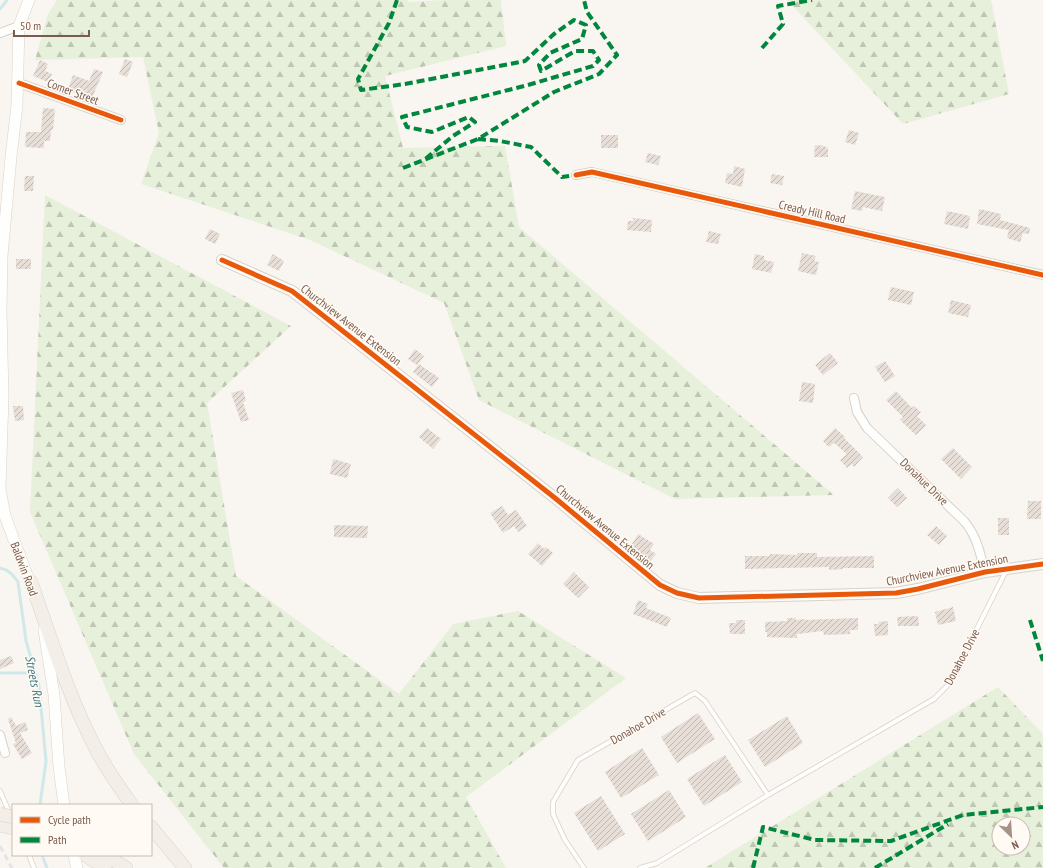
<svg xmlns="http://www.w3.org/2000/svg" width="1043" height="868" viewBox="0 0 1043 868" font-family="'PT Sans Narrow',sans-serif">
  <defs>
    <pattern id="forest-firs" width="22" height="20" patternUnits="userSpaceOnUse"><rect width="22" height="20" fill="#e7f0db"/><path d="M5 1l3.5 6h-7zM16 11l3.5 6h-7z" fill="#c0c6b4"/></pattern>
    <pattern id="building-hatch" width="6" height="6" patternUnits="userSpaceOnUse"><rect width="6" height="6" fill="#e6ded7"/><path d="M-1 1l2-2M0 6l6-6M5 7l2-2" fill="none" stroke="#bfb7b1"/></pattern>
  </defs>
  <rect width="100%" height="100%" fill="#f9f5f0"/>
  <path fill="url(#forest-firs)" fill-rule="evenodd" d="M57,0h351l1,2 34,-2h58l5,46 -121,30 18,72 102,-2 14,81 315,268 -159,4 -196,-99 -35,-97 -134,-63 -169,-56 18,-51 -16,-76 -108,3 13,-46z
    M787,0h204l18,94 -106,30z
    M45,195l246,131 -84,77 29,173 163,118 54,-70 65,-13 108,67 -160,119 40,71h-282l-90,-114 -104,-242z
    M998,687l45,47v134h-338zM999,824h24v24h-24z"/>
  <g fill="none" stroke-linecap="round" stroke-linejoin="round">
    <path stroke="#d0e8ea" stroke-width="3" d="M0,9l7,-9
      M0,568c9,2 13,7 18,14l8,59 13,45 4,43 3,32 -6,44
      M0,673h35
      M42,855l5,13"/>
  </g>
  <path fill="url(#building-hatch)" d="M125,59l8,3 -6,15 -8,-3z
    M40,60l8,4 -3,7 7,3 -4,8 -15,-6z
    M94,69l9,3 -12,28 -23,-10 5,-15 16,6z
    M43,108l12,1 -2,21h-2l-1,11h-6v7l-19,-1 1,-15h15z
    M849,130l10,3 -4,12 -10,-3z
    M601,135h17v13h-17z
    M815,145l10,1v1l3,1v9h-14z
    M648,153l13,3 -3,9 -13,-3z
    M734,166l11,3 -3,18 -17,-4 2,-10 6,1z
    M772,174l12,2 -2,9 -12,-2z
    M25,176h9l-1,15h-9z
    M855,191l30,6 -3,14 -19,-4 -1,4 -11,-2z
    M979,209l22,5 -1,6 30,8 -1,6 -6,-1 -3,9 -13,-4 2,-8 -32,-6z
    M947,211l23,5 -2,13 -24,-5z
    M633,218l19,2 -1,12 -24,-2 1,-9h5z
    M210,229l10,5 -5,10 -10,-5z
    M709,231l12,3 -3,10 -12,-2z
    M802,253l14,3 -2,5 5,1 -3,13 -18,-4z
    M273,254l11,7 -5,10 -12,-6z
    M755,254l9,2v4l10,2 -3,11 -19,-4z
    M16,259h15v10h-15z
    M891,287l23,5 -3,13 -23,-5z
    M951,300l20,5 -3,12 -20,-4z
    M415,349l9,7 -7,9 -9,-6z
    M830,353l8,10 -15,12 -8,-10z
    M885,361l10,15 -10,6 -10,-15z
    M419,364l20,14 -7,9 -19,-15z
    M802,382l13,2 -2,19 -14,-2z
    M243,390l3,11 -3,1 6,18 -8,2 -10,-29z
    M896,391l16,17 2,-2 7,6 -4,4 9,9 -10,10 -16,-15 3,-3 -17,-17z
    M13,406h10l1,14 -9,1z
    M427,428l14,11 -8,10 -14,-12z
    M835,428l10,9 -1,1 19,19 -9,10 -2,-3 -5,4 -7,-8 7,-6 -13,-11 -5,4 -6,-6z
    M953,448l19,19 -11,12 -20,-20z
    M333,459l18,5 -4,14 -17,-4z
    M898,488l9,10 -10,9 -9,-9z
    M1028,501h13v18h-14z
    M502,506l6,9 8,-5 11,16 -9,6 -4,-6 -11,7 -13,-20z
    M998,518h11v17h-11z
    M334,525l34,1 -1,12 -33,-1z
    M936,526l11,10 -8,9 -12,-10z
    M638,534l16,10 -4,6 6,4 -6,8 -21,-13z
    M538,543l6,6 2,-2 7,6 -11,13 -14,-12z
    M797,553h20v4l57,-1v12h-31v1l-14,1v-3l-84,2v-13h25v-2l27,1z
    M574,572l15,15 -11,11 -15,-14z
    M638,600l10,4 -2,4 25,10 -4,9 -34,-13z
    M953,607l3,14 -18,4 -3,-13z
    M918,616l1,10h-21l-1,-9z
    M787,618h9v2l9,-1v1l53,-2v12h-8v4l-26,1 -1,-4 -26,3v4l-30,-1v-5h-2v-10l22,-1z
    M736,620h9v14h-15l-1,-11h7z
    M888,621v14l-13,1 -1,-12h5l-1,-2z
    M11,656l3,7 -14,6v-9z
    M698,713l17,26 -38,24 -16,-26z
    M787,716l16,27 -38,24 -17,-27z
    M11,717l5,9 9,-4 3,8 -8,3 12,20 -10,6 -9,-15 3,-1 -8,-24z
    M642,748l17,27 -38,23 -16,-26z
    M725,755l17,27 -38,24 -17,-27z
    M669,790l17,27 -38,24 -17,-27z
    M601,796l24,38 -27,17 -24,-38z"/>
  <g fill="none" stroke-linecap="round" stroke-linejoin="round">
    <g stroke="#d7d1cb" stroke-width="5.5">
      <path id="service" d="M0,791l10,23
        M29,855l5,13
        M584,868l-19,-28 -12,-26v-12l25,-42 117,-67 10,8 63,94
        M640,868l17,-5 111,-68 166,-96 15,-15 57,-113"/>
    </g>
    <g stroke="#d7d1cb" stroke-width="10">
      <path id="minor" d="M0,33l19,-7
        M19,83l102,37
        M576,175l16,-3 451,103
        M854,398l3,14 10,16 97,93c13,15 16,32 21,51
        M0,735l5,18"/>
    </g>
    <g stroke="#d7d1cb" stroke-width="12">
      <path id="tertiary" d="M222,260l70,31 263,207 105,87 17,8 22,5 197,-5 22,-4 67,-17 58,-8"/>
    </g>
    <g stroke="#d9d2cb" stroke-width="12">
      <path id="secondary" d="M29,0l-10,26 -2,79 -6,52 -9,99 -1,54 2,87 -3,92 5,27 28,75
        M44,630l10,65 5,72 5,38
        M74,855l3,13"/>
    </g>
    <g stroke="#dad1cc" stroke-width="14">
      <path id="primary" d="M31,582c20,56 37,114 65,167 10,20 23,38 36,56
        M0,825l13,3
        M151,827l34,41
        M85,855l20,13
        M105,855l21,13"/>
    </g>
    <use href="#service" stroke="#fefefd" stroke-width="4"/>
    <use href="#minor" stroke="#fefefd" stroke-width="8"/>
    <use href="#tertiary" stroke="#fefefd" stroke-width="10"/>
    <use href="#secondary" stroke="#fefefd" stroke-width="11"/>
    <use href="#primary" stroke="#f3eee8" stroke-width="13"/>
    <path stroke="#e6e3e7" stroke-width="3" stroke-dasharray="6 4" stroke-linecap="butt" d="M0,846l12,22"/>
    <g stroke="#dad1cc" stroke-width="14" stroke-linecap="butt">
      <path id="primary-bridge" d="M0,814l13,3"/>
    </g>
    <use href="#primary-bridge" stroke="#f3eee8" stroke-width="13"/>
    <path stroke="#00873e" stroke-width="4" stroke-dasharray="8 4" stroke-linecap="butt" d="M397,0l-8,23 -31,56 3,11 44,-6 120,-23 29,-27 20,-14 12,5 -4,14 -32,14 -11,12 2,6 34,-20h18l6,9 -6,6 -65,19 -126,32 5,10 25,5 37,-15 6,5 -22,14 -29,24
      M762,48l21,-24 -5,-18 34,-6
      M478,139l22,2 31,6 31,30 14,-2
      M403,168l75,-29 76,-47 45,-18 18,-19 -30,-43 -3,-12
      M1030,620l13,41
      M753,868l10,-41 52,13 76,1 72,-26 80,-8
      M875,868l73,-44"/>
    <g stroke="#fffaf3" stroke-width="8">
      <path id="cycleway" d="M19,83l102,37
        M576,175l16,-3 451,103
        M222,260l70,31 263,207 105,87 17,8 22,5 197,-5 22,-4 67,-17 58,-8"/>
    </g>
    <use href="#cycleway" stroke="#e8590c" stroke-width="5"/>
  </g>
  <g text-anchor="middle" stroke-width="3" stroke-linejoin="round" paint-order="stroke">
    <g font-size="12" fill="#7a5c4d" stroke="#fffaf3">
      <text transform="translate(73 92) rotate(20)" y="4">Comer Street</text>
      <text transform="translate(812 212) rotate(13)" y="4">Cready Hill Road</text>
      <text transform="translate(351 325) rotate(38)" y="4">Churchview Avenue Extension</text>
      <text transform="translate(924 482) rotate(44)" y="4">Donahue Drive</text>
      <text transform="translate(605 527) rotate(40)" y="4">Churchview Avenue Extension</text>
      <text transform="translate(24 569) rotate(69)" y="4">Baldwin Road</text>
      <text transform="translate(947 570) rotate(-11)" y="4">Churchview Avenue Extension</text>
      <text transform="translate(962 657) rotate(-62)" y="4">Donahoe Drive</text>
      <text transform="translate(638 726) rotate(-30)" y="4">Donahoe Drive</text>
    </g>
    <g font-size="13" font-style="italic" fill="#437c86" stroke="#fffaf3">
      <text transform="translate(35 681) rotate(79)" y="5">Streets Run</text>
    </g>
  </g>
  <rect x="12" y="804" width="140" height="52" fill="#fffaf3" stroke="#cabbb1"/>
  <rect x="20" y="817" width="20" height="6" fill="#e8590c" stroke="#cabbb1"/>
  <text x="48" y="824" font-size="12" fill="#7a5c4d">Cycle path</text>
  <rect x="20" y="837" width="20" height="6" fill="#00873e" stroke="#cabbb1"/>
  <text x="48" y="844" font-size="12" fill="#7a5c4d">Path</text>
  <g transform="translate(1011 836) rotate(155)"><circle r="19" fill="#fffaf3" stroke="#cabbb1"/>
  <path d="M0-3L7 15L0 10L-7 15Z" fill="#a69286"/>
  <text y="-6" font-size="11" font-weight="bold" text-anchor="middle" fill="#7a5c4d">N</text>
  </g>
  <path d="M14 30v6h75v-6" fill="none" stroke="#7a5c4d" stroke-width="2"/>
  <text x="20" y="30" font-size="12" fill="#7a5c4d" stroke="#fffaf3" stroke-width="3" paint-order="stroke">50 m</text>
</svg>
